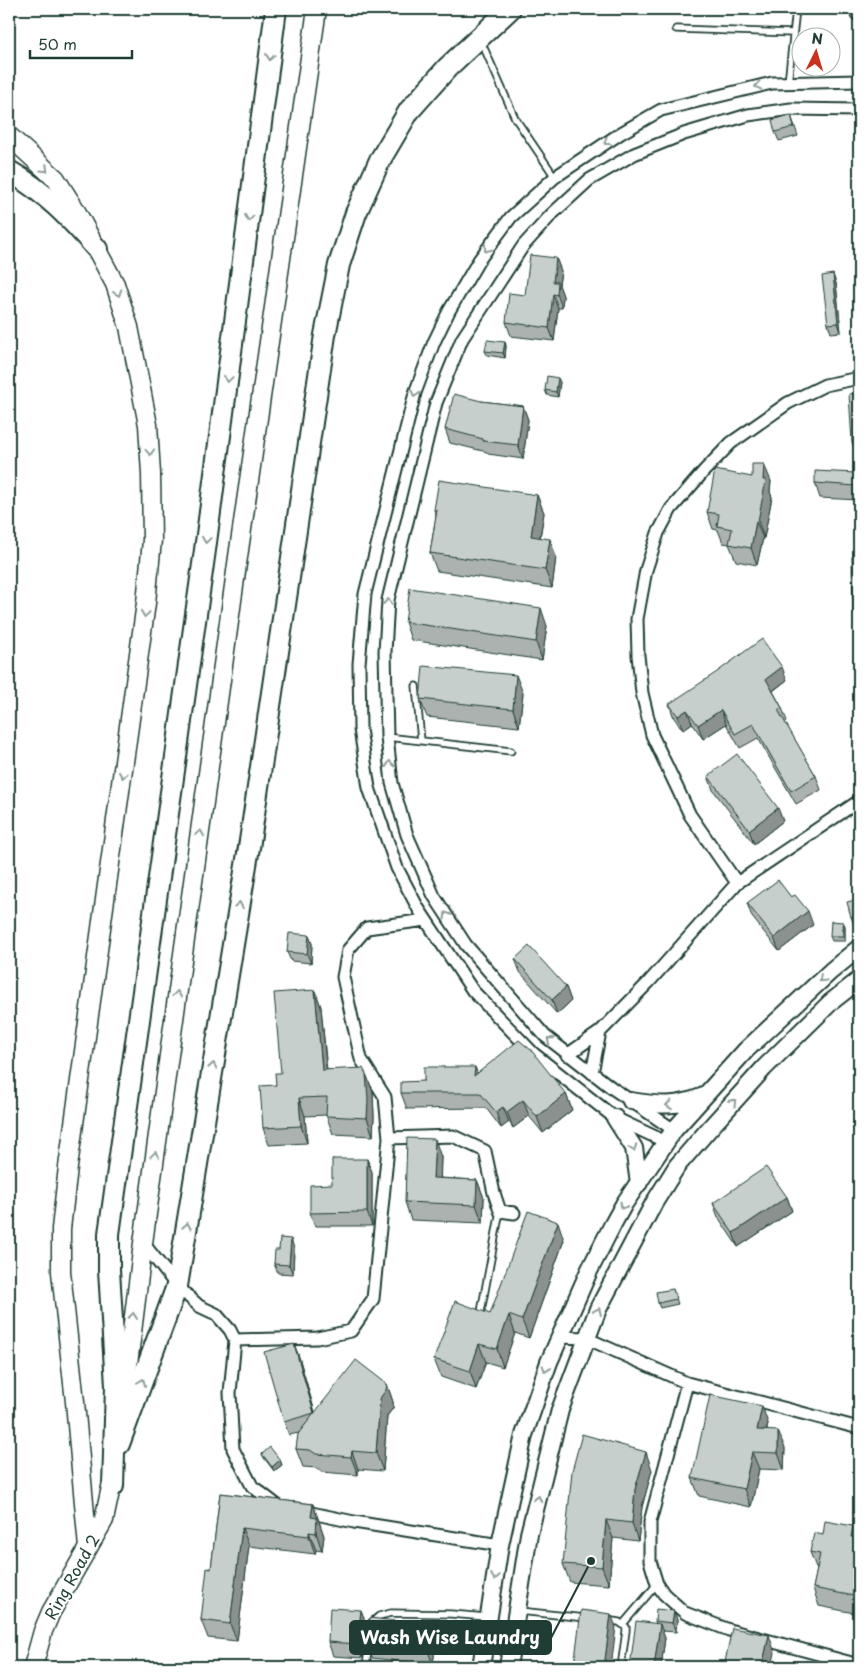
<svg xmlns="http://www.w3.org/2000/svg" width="868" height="1676" viewBox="0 0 868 1676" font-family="'Playpen Sans',sans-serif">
  <rect width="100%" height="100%" fill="#fff"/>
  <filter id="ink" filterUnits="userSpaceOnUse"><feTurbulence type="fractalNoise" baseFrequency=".02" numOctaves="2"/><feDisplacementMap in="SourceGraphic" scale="10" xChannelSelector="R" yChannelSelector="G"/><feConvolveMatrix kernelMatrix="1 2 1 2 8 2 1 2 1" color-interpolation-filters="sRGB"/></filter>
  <g filter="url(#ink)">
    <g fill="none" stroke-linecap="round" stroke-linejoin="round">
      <g stroke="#1f3d34" stroke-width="9">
        <path id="lane" d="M854,9v6l5,5
          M676,29l117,4
          M481,41l34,77 40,59
          M788,83l8,-74
          M416,686l5,55
          M387,737l124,14
          M480,1317l20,-106
          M519,1611l67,7
          M606,1620l13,2 7,5v4l-5,36
          M371,1623l8,-7 12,-3 60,1 35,3
          M623,1624l34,-40
          M366,1667l3,-25"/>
      </g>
      <g stroke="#1f3d34" stroke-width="15">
        <path id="street" d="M737,883l-47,-68 -38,-80 -10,-42 -4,-38 -1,-36 9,-49 12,-37 13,-24 33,-38 27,-28 57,-40 37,-18 34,-7
          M567,1055l33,-23 48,-49 89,-100 122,-82
          M592,1073l8,-41
          M674,1130l-62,-42 -67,-52 -79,-91 -32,-49 -27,-61 -15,-52 -5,-46 -2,-85 3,-52 48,-197 26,-64 61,-93 28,-31 38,-35 45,-26 50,-20 64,-19 43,-6 68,1
          M389,1138l64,-2 32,15 9,42 6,18 14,2
          M666,1142l-51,-24 -81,-64 -61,-63 -55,-83 -21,-40 -28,-80 -9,-59 -1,-65 6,-70 50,-201 19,-51 15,-31 30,-51 32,-43 44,-40 66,-44 40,-23 111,-27 87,-2
          M143,1243l34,43 22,20 17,8 14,16 5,10
          M559,1337l27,1 101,45 172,45
          M687,1383l-37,139v39l7,23 7,10 21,19 44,17 130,35
          M281,1507l-3,-1 -26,-20 -19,-37 -3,-56 5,-53 82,-2 34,-7 22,-32 16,-161 -4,-41 -24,-38 -18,-82 5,-27 19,-22 59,-8
          M302,1511l52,11 146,23"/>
      </g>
      <g stroke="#1f3d34" stroke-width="20">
        <path id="secondary" d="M631,1101c29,5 46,6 73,-5
          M615,1118l19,30 5,35
          M481,1667l19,-122 24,-110 25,-73 40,-91 24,-47 11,-20 50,-74 72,-80 85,-79 28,-23
          M508,1667l21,-133 31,-124 38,-101 56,-106 23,-37 32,-37 55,-61 67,-66 28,-22"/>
      </g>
      <g stroke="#1f3d34" stroke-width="21">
        <path id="primary" d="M9,136l47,43 19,30 40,75 14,43 19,98 3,49 1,66 -6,63 -78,564 -7,62v43l14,130 13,146
          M123,1405l20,-162 95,-686 79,-548
          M33,1667l10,-36 8,-19 53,-92 10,-47"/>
      </g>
      <g stroke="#1f3d34" stroke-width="24">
        <path id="highway" d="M9,171c35,20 62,48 88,78
          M119,1444l58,-158 73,-445 75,-506 14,-70 17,-52 24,-53 29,-49 39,-44 62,-58
          M113,1486l3,-100 -7,-116v-36l96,-684 71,-541"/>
      </g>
      <use href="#lane" stroke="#fff" stroke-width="5.5"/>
      <use href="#street" stroke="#fff" stroke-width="11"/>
      <use href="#secondary" stroke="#fff" stroke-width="16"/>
      <use href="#primary" stroke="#fff" stroke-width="18"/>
      <use href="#highway" stroke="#fff" stroke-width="20"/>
    </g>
    <path fill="#abb2af" stroke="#1f3d34" d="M791,115l7,21 -19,5 -4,-9z
      M556,258l5,13 -2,14 4,11 -1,12h-4l-4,33 -43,-5 -5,-14z
      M836,283l5,49 -10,1 -3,-9z
      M505,342l1,4 -1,12 -18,-3 -2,-4z
      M560,382l-2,15 -11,-2 -2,-5z
      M859,393v107l-39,-2 -5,-15 41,-10v-20l-4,-11z
      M481,401l42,5 5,14 -5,39 -35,-5 -1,-2 -37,-9 -5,-14z
      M771,481l-1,11 2,5 -8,41h-1l-6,27 -21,-4 -7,-17 -6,-1 -5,-13 -5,-1 -6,-17z
      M537,495l7,18 -4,25 16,19 -4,31 -115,-17 -7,-18 6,-38 -2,-5z
      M859,557v67h-1l-5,-13z
      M405,622l142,4 -5,34 -131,-20z
      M787,680l-14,11 9,17 5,13 -2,2 31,53 5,14 -25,14 -38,-66 -18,10 -14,-24 -23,15 -11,-16 -9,7 -9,-12 -5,-14z
      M523,693l-4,34 -92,-10 -7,-18z
      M708,776l75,45 -29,23 -41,-54z
      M859,899v26l-4,2 -4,-10z
      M747,903l66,22 -34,26 -27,-34z
      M843,922l2,4v15h-13l-2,-5z
      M309,935l3,9 -1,19 -20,-2 -4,-9z
      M515,959l51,28 5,14 -14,13 -37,-42z
      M315,990l6,17 6,63 39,4 7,18 1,25 -1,19 -40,-2 -7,-19 -21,1 2,27 -38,2 -6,-17 13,-43 5,-12z
      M475,1067l2,6 89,21 6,16 -29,23 -14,-17 -16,12 -4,-6 -8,6 -15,-20 -79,1 -6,-16 23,-12z
      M441,1157l-1,21 37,2 7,18 -1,25 -72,-3 -6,-18z
      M367,1159l5,13v54h-57l-5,-13 22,-29z
      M787,1197l5,14 -54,36 -20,-30 -5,-14z
      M564,1240l-35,98 -14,-5 -12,34 -17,-5 -10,27 -35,-12 -7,-18 56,-45z
      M294,1248l-1,26 -15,-1 -4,-9 5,-14z
      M673,1289l5,15 -18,4 -2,-5z
      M294,1344l5,13 16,55 72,-28 6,18v6l-6,8 -4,55 -25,-2v6l-36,-3 -5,-4 -14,-1 -7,-18 3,-16 -10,2 -5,-13z
      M768,1423l-1,7 18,18 -1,22 -25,-1 -8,38 -52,-11 -7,-18z
      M262,1454l18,6 2,5 -8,6 -10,-13z
      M652,1470l-10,37 -4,34 -25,-3 -4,47 -39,-3 -7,-18z
      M220,1493l93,11 11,32 -2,15 -6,-1 -1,4 -66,-8 -12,95 -29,-3 -7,-18 10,-51z
      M853,1526l4,12h2v76l-40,-8 -6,-18 4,-18 -7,-18 13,-17z
      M361,1610l5,14 -4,34 -29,-2 -5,-14z
      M674,1611l3,9 -1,12 -14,-1 3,7 -4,29h-31l26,-43 -1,-3z
      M431,1625l5,13 -3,27 -61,-7 -5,-14z"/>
    <path fill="#8b918f" stroke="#1f3d34" d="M556,258l5,13 -2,14 4,11 -1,12 -9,-26z
      M833,274l3,9 5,49 -3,-9z
      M553,294l5,14 -4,33 -5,-13z
      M505,342l1,4 -1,12 -2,-5z
      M558,378l2,4 -2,15 -2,-5z
      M523,406l5,14 -5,39 -5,-14z
      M764,464l7,17 -1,11 2,5 -8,41 -6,-17 5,-41z
      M537,495l7,18 -7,41 -6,-18z
      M756,521l7,17 -6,27 -6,-17z
      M550,539l6,18 -4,31 -7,-18z
      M541,608l6,18 -5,34 -6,-18z
      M782,667l5,13 -16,12 -5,-13z
      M516,675l7,18 -4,34 -6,-18z
      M687,710l5,13 -9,7 -5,-14z
      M721,710l5,14 -23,15 -5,-14z
      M778,808l5,13 -29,23 -5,-14z
      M808,911l5,14 -34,26 -5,-13z
      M843,922l2,4v15l-2,-5z
      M309,935l3,9 -1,19 -4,-9z
      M566,987l5,14 -14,13 -5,-14z
      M315,990l6,17 7,81 -6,-18z
      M475,1067l6,16 -7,-7z
      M366,1074l7,18 1,25 -1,19 -6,-18z
      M566,1094l6,16 -29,23 -6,-16z
      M299,1098l6,18 2,27 -6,-17z
      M523,1100l6,16 -16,12 -6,-16z
      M503,1107l6,15 -8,6 -5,-16z
      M435,1139l6,18 -1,39 -7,-18z
      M367,1159l5,13v54l-5,-14z
      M477,1180l7,18 -1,25 -7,-18z
      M787,1197l5,14 -54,36 -5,-14z
      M558,1222l6,18 -35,98 -7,-18z
      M291,1239l3,9 -1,26 -4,-9z
      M509,1315l6,18 -12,34 -6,-18z
      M294,1344l5,13 20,70 -5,-14z
      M479,1344l7,18 -10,27 -6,-18z
      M387,1384l6,18v6l-6,8 -4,55 -7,-18 4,-55z
      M762,1406l6,17 -5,25 -6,-18z
      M778,1431l7,17 -1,22 -6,-17z
      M352,1451l6,18v6l-7,-18z
      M646,1452l6,18 -10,37 -4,34 -6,-18 3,-34z
      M752,1452l7,17 -8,38 -7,-18z
      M280,1460l2,5 -8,6 -2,-4z
      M313,1504l11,32 -2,15 -11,-34z
      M606,1520l7,18 -4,47 -7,-18z
      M853,1526l6,17 -8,-6z
      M242,1528l7,18 -12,95 -7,-17z
      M309,1532l7,18 -1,4 -6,-18z
      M361,1610l5,14 -4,34 -5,-14z
      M674,1611l3,9 -1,12 -4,-9z
      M611,1614l5,13 -5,40h-7z
      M660,1624l5,14 -4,29h-7z
      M431,1625l5,13 -3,27 -5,-14z
      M769,1635l6,18 -3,14h-10z"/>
    <path fill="#c7cfcc" stroke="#1f3d34" d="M791,115l3,12 -19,5 -3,-12z
      M530,255l26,3 -3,24h5l-1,13 -4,-1 -4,34 -43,-6 3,-29 16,2z
      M833,274l5,49 -10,1 -6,-48z
      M487,340l18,2 -2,11 -18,-2z
      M547,376l11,2 -2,14 -11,-2z
      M859,393v96h-2l-1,-3 -41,-3v-12l41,2 -1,-31h-3l-3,-48z
      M454,394l27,7 42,5 -5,39 -35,-4v-2l-38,-10z
      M752,464h12l-1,16h3l-8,41h-2l-5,27 -22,-4 3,-15 -15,-3 2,-12 -12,-2 8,-42 37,7z
      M439,480l98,15 -6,41 19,3 -5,31 -115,-17 7,-43h-3z
      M852,557h7v54h-6z
      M410,588l131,20 -5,34 -131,-20z
      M762,639l20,28 -16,12 16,29 -4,2 38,66 -25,15 -38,-67 -18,10 -14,-24 -23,15 -11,-15 -9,6 -9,-12 48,-32z
      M423,666l93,9 -3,34 -93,-10z
      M737,754l41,54 -29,22 -41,-54z
      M778,880l13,17 4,-2 13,16 -34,27 -27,-35z
      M859,899v16l-8,2 -4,-15z
      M831,921l12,1v14h-13z
      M289,933l20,2 -2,19 -20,-2z
      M529,946l37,41 -14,13 -37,-41z
      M315,990l7,80 41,-2 3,6 2,25 -1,19 -41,-2 1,-19 -28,1 2,28 -38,2 -3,-42 16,-1 -1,-12h6l-7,-80z
      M519,1040l12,10 35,44 -29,23 -14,-17 -16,12 -4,-5 -7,5 -16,-19h-79v-11l23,-1v-14h51l-1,9z
      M407,1138l28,1 -2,39 44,2 -1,25 -71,-3z
      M332,1159h35v53l-57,1v-28l22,-1z
      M766,1167l21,30 -54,36 -20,-30z
      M528,1211l30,11 -36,98 -13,-5 -12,34 -18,-5 -9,27 -36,-12 21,-58 35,13z
      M280,1238l11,1 -2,26 -15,-1 1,-14h4z
      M673,1289l3,10 -18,4 -2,-11z
      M294,1344l20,69 -30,9 -20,-70z
      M356,1360l31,24 -1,6 -6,8 -4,55 -24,-2 -1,6 -35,-3 -6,-4 -14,-1 2,-15z
      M710,1395l52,11 -5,24 21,1v22l-26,-1 -8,37 -52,-11z
      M582,1434l64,18 -11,37 -3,34 -26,-3 -4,47 -39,-3 9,-93z
      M270,1447l10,13 -8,7 -10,-13z
      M220,1493l93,11 -2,13 6,1 -1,15 -7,-1v4l-67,-8 -12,96 -29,-4 6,-52 4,1z
      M825,1521l28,5 -2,11 8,1v59l-46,-9 7,-34 -10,-2 4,-19 9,2z
      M330,1608l31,2 -4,34 -29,-2z
      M656,1609l18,2 -2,12 -17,-2z
      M581,1610l30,4 -7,53h-30z
      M370,1618l61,7 -3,26 -61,-7z
      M636,1621l24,3 -6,43h-24z
      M732,1628l37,7 -7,32h-38z
      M683,1665l10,2h-10z"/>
    <defs><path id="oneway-chevron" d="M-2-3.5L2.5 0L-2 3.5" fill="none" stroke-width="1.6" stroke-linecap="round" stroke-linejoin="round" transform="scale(1.25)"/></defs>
    <g stroke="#8f9e9a">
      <use href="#oneway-chevron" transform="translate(270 57) rotate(98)"/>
      <use href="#oneway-chevron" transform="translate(758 86) rotate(167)"/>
      <use href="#oneway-chevron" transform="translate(607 142) rotate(146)"/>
      <use href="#oneway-chevron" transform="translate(45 169) rotate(44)"/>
      <use href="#oneway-chevron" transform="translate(249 218) rotate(98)"/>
      <use href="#oneway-chevron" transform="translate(487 249) rotate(127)"/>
      <use href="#oneway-chevron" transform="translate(118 293) rotate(71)"/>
      <use href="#oneway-chevron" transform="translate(228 379) rotate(98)"/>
      <use href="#oneway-chevron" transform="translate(415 394) rotate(107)"/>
      <use href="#oneway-chevron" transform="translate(150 452) rotate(86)"/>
      <use href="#oneway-chevron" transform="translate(206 540) rotate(98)"/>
      <use href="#oneway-chevron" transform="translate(388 602) rotate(-83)"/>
      <use href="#oneway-chevron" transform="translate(145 614) rotate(98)"/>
      <use href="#oneway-chevron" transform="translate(390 764) rotate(-96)"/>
      <use href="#oneway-chevron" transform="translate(123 775) rotate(98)"/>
      <use href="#oneway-chevron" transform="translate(200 833) rotate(-82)"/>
      <use href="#oneway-chevron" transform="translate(239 905) rotate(-80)"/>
      <use href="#oneway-chevron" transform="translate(447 915) rotate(-122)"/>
      <use href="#oneway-chevron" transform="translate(822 979) rotate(137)"/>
      <use href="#oneway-chevron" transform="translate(177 994) rotate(-82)"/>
      <use href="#oneway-chevron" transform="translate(550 1040) rotate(-139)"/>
      <use href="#oneway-chevron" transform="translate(213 1066) rotate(-81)"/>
      <use href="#oneway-chevron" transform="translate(733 1102) rotate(-48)"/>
      <use href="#oneway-chevron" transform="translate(669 1105) rotate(176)"/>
      <use href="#oneway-chevron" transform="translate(633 1148) rotate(70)"/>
      <use href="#oneway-chevron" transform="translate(155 1155) rotate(-82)"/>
      <use href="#oneway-chevron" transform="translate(623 1206) rotate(121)"/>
      <use href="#oneway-chevron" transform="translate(187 1226) rotate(-80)"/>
      <use href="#oneway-chevron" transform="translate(598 1311) rotate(-65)"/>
      <use href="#oneway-chevron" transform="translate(133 1316) rotate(-83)"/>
      <use href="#oneway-chevron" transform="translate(546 1369) rotate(109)"/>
      <use href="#oneway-chevron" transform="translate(142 1382) rotate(-69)"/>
      <use href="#oneway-chevron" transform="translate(538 1499) rotate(-76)"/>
      <use href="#oneway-chevron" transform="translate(495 1577) rotate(98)"/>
    </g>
  </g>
  <g text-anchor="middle" stroke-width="4" stroke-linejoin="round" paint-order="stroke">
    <g font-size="16" fill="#1f3d34" stroke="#fff">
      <text transform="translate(72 1577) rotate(-61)" y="6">Ring Road 2</text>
    </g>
  </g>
  <path fill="none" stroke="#1f3d34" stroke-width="2" d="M591 1561L551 1638"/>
  <circle fill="#1f3d34" stroke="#fff" stroke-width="2" cx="591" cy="1561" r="5"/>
  <rect fill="#1f3d34" stroke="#1f3d34" stroke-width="2" x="350" y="1621" width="201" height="33" rx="5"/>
  <g font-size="18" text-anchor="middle" font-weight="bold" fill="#fff">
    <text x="450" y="1644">Wash Wise Laundry</text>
  </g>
  <rect width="868" height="1676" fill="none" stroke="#fff" stroke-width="30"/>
  <rect x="15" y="15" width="838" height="1646" fill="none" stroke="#1f3d34" stroke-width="2" filter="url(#ink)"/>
  <g transform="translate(816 52) rotate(5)"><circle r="24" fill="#ffffff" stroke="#a5b1ae"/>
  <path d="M0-4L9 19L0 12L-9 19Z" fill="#c8321e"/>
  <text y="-8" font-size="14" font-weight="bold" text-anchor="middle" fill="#1f3d34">N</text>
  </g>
  <path d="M30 50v8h102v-8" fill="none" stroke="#1f3d34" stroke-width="2.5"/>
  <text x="38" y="50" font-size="15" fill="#1f3d34" stroke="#ffffff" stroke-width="4" paint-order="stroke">50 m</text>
</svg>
